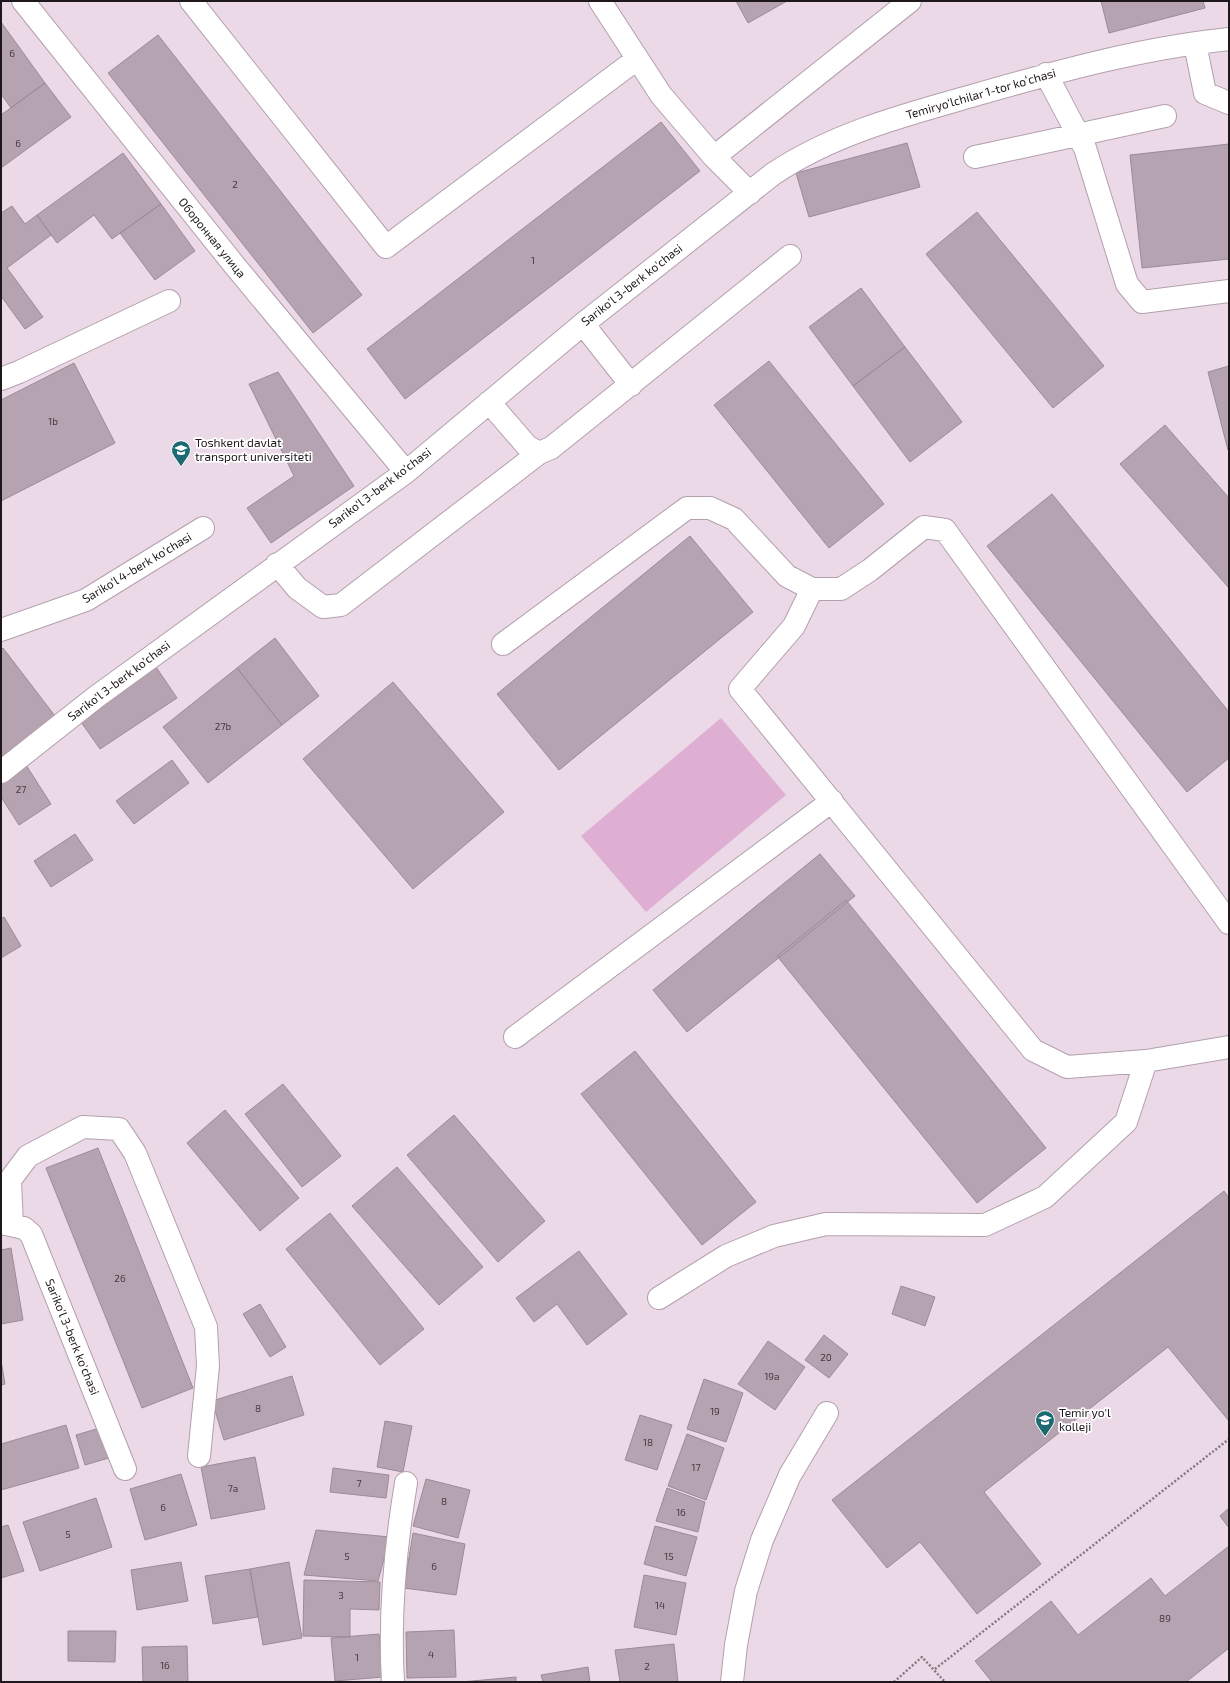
<svg xmlns="http://www.w3.org/2000/svg" width="1230" height="1683" viewBox="0 0 1230 1683" font-family="'Exo 2',sans-serif">
  <rect width="100%" height="100%" fill="#ecd9e7"/>
  <path fill="#dfafd3" d="M721,718l65,77 -140,117 -65,-76z"/>
  <path fill="#b5a3b1" stroke="#9b8a97" d="M736,1h51l-39,22z
    M1101,1h102l2,7 -96,25z
    M1,22l44,61 -34,25 -10,-14z
    M158,35l204,260 -49,38 -205,-260z
    M45,83l26,34 -70,51v-53z
    M661,122l39,49 -295,228 -38,-50z
    M907,143l13,44 -111,30 -13,-44z
    M1229,144v115l-87,9 -12,-113z
    M123,153l38,51 -49,35 -18,-24 -37,28 -20,-28z
    M161,204l34,47 -40,29 -35,-47z
    M12,206l13,18 12,-9 14,20 -44,33 36,49 -18,12 -24,-33v-83z
    M977,212l127,154 -51,42 -127,-154z
    M861,288l44,59 -52,39 -44,-59z
    M905,347l57,75 -52,40 -57,-76z
    M769,361l115,143 -55,44 -115,-143z
    M74,363l41,80 -114,58v-101z
    M1229,366v83l-1,1 -20,-78z
    M278,372l76,114 -83,57 -24,-35 47,-32 -45,-92z
    M1165,425l64,73v90l-109,-124z
    M1052,494l177,218v46l-42,34 -200,-246z
    M690,536l63,76 -194,158 -62,-76z
    M275,638l44,58 -37,29 -45,-57z
    M3,648l52,68 -54,41v-107z
    M156,667l21,31 -77,51 -21,-30z
    M237,668l45,57 -74,58 -45,-56z
    M393,682l111,130 -91,77 -110,-130z
    M172,760l17,23 -55,41 -18,-23z
    M26,765l25,39 -32,21 -18,-28v-16z
    M75,834l18,26 -42,27 -17,-26z
    M820,854l35,42 -168,136 -34,-42z
    M846,900l200,248 -69,55 -200,-247z
    M4,917l17,29 -20,12v-39z
    M635,1051l121,151 -54,43 -121,-151z
    M283,1084l58,72 -39,31 -57,-73z
    M225,1110l74,88 -39,33 -73,-88z
    M454,1115l91,106 -47,41 -91,-107z
    M98,1148l95,240 -51,20 -96,-240z
    M397,1167l86,100 -44,38 -87,-99z
    M1224,1191l5,7v223l-61,-74 -184,145 57,72 -64,50 -57,-72 -33,26 -55,-68z
    M330,1213l94,116 -44,36 -94,-116z
    M11,1248l12,72 -22,4v-74z
    M579,1251l48,63 -40,31 -30,-41 -23,18 -18,-24z
    M901,1286l34,11 -10,29 -33,-12z
    M260,1304l26,43 -16,10 -27,-43z
    M824,1335l24,19 -19,24 -24,-18z
    M768,1341l37,26 -30,43 -37,-26z
    M1,1360l4,24 -4,1z
    M292,1376l12,39 -80,25 -12,-39z
    M704,1379l39,14 -17,49 -39,-13z
    M640,1415l32,10 -15,45 -32,-10z
    M385,1421l27,5 -9,46 -26,-5z
    M66,1425l13,43 -78,22v-46z
    M103,1427l9,30 -27,8 -9,-30z
    M687,1434l37,14 -18,52 -38,-14z
    M255,1457l10,52 -54,10 -10,-52z
    M333,1468l56,7 -3,23 -56,-6z
    M181,1474l16,51 -52,15 -15,-51z
    M426,1479l44,11 -12,48 -45,-12z
    M667,1488l38,14 -7,30 -42,-11z
    M96,1498l16,49 -72,24 -17,-49z
    M1229,1508v20l-9,-12z
    M8,1525l16,46 -23,7v-51z
    M655,1526l42,11 -11,39 -42,-12z
    M316,1530l74,7 -12,44 -74,-6z
    M413,1533l52,11 -9,51 -52,-7z
    M1229,1546v102l-43,34h-194l-17,-21 76,-60 27,34 73,-57 14,18z
    M181,1562l7,39 -51,9 -6,-40z
    M289,1562l13,76 -39,7 -13,-76z
    M250,1569l8,48 -45,7 -8,-48z
    M644,1575l42,8 -10,52 -42,-8z
    M304,1580l76,2 -1,28 -29,-1v28l-47,-1z
    M454,1630l2,47 -49,1 -1,-46z
    M68,1631h48l-1,31 -47,-1z
    M379,1634l4,43 -48,4 -4,-43z
    M674,1644l4,38h-58l-5,-32z
    M187,1646l1,36h-45l-1,-35z
    M588,1667l2,15h-47l-2,-7z
    M516,1677v5h-55z"/>
  <g fill="none" stroke-linecap="round" stroke-linejoin="round">
    <g stroke="#b2a0ad" stroke-width="24">
      <path id="minor" d="M23,1l212,265 171,206
        M191,1l195,246 251,-188
        M600,1l61,94 53,62
        M1195,44l10,49 24,10
        M1046,74l39,74 42,136 15,18 87,-11
        M975,157l190,-41
        M750,193l-36,-36 196,-156
        M583,324l48,61
        M1,379l18,-7 150,-71
        M489,402l38,44 12,7 12,-5 239,-192
        M277,564l20,24 26,19 18,-2 198,-152
        M812,589l-18,37 -54,63 293,361 34,17 79,-6 83,-14
        M1,630l85,-30 117,-72
        M503,644l184,-136h23l24,11 53,57 25,13h29l29,-19 54,-43 21,3 284,393
        M1,772l95,-75 310,-225 177,-148 190,-150c61,-41 132,-59 202,-79 84,-24 167,-47 254,-56
        M515,1037l317,-236
        M1,1223l23,5 7,6 94,235
        M12,1225l-2,-45 18,-24 55,-29 36,2 16,24 71,174 2,39 -9,90
        M659,1298l67,-42 48,-20 52,-12 159,1 60,-28 81,-75 20,-61
        M393,1682c-4,-67 2,-133 13,-199
        M732,1682l4,-37 10,-54 16,-51 28,-65 37,-62"/>
    </g>
    <path stroke="#847781" stroke-width="2.5" stroke-dasharray="2 2" stroke-linecap="butt" d="M935,1669l294,-230
      M894,1682l28,-25 23,25"/>
    <use href="#minor" stroke="#fff" stroke-width="22"/>
  </g>
  <defs>
    <g id="university-pin" transform="scale(1)"><path d="M0 17L-7.5 6A9.5 9.5 0 1 1 7.5 6Z" fill="#1e6a72" stroke="#fff"/><path d="M0-5L7-2L0 1L-7-2ZM-4 1L0 2.5L4 1V4Q0 6-4 4Z" fill="#fff"/></g>
  </defs>
  <g fill-rule="evenodd">
    <use href="#university-pin" x="181" y="450"/>
    <use href="#university-pin" x="1045" y="1420"/>
  </g>
  <g text-anchor="middle" stroke-width="3.5" stroke-linejoin="round" paint-order="stroke">
    <g font-size="10" fill="#443a41">
      <text x="12" y="57">6</text>
      <text x="18" y="147">6</text>
      <text x="235" y="188">2</text>
      <text x="533" y="264">1</text>
      <text x="53" y="425">1b</text>
      <text x="223" y="730">27b</text>
      <text x="21" y="793">27</text>
      <text x="120" y="1282">26</text>
      <text x="826" y="1361">20</text>
      <text x="772" y="1380">19a</text>
      <text x="258" y="1412">8</text>
      <text x="715" y="1415">19</text>
      <text x="648" y="1446">18</text>
      <text x="696" y="1471">17</text>
      <text x="359" y="1487">7</text>
      <text x="233" y="1492">7a</text>
      <text x="444" y="1505">8</text>
      <text x="163" y="1511">6</text>
      <text x="681" y="1516">16</text>
      <text x="68" y="1538">5</text>
      <text x="347" y="1560">5</text>
      <text x="669" y="1560">15</text>
      <text x="434" y="1570">6</text>
      <text x="341" y="1599">3</text>
      <text x="660" y="1609">14</text>
      <text x="1165" y="1622">89</text>
      <text x="431" y="1658">4</text>
      <text x="357" y="1661">1</text>
      <text x="165" y="1669">16</text>
      <text x="647" y="1670">2</text>
    </g>
    <g font-size="12" fill="#1e171c" stroke="#fff">
      <text transform="translate(981 94) rotate(-16)" y="4">Temiryo‘lchilar 1-tor koʻchasi</text>
      <text transform="translate(212 238) rotate(51)" y="4">Оборонная улица</text>
      <text transform="translate(632 285) rotate(-38)" y="4">Sariko'l 3-berk ko'chasi</text>
      <text transform="translate(380 488) rotate(-37)" y="4">Sariko'l 3-berk ko'chasi</text>
      <text transform="translate(137 568) rotate(-31)" y="4">Sariko'l 4-berk ko'chasi</text>
      <text transform="translate(119 681) rotate(-37)" y="4">Sariko'l 3-berk ko'chasi</text>
      <text transform="translate(72 1337) rotate(68)" y="4">Sariko'l 3-berk ko'chasi</text>
    </g>
    <g font-size="12" fill="#1e171c" stroke="#fff" text-anchor="start">
      <text x="195" y="447">Toshkent davlat<tspan x="195" dy="14">transport universiteti</tspan></text>
      <text x="1059" y="1417">Temir yo'l<tspan x="1059" dy="14">kolleji</tspan></text>
    </g>
  </g>
  <rect width="1230" height="1683" fill="none" stroke="#1e171c" stroke-width="4"/>
</svg>
